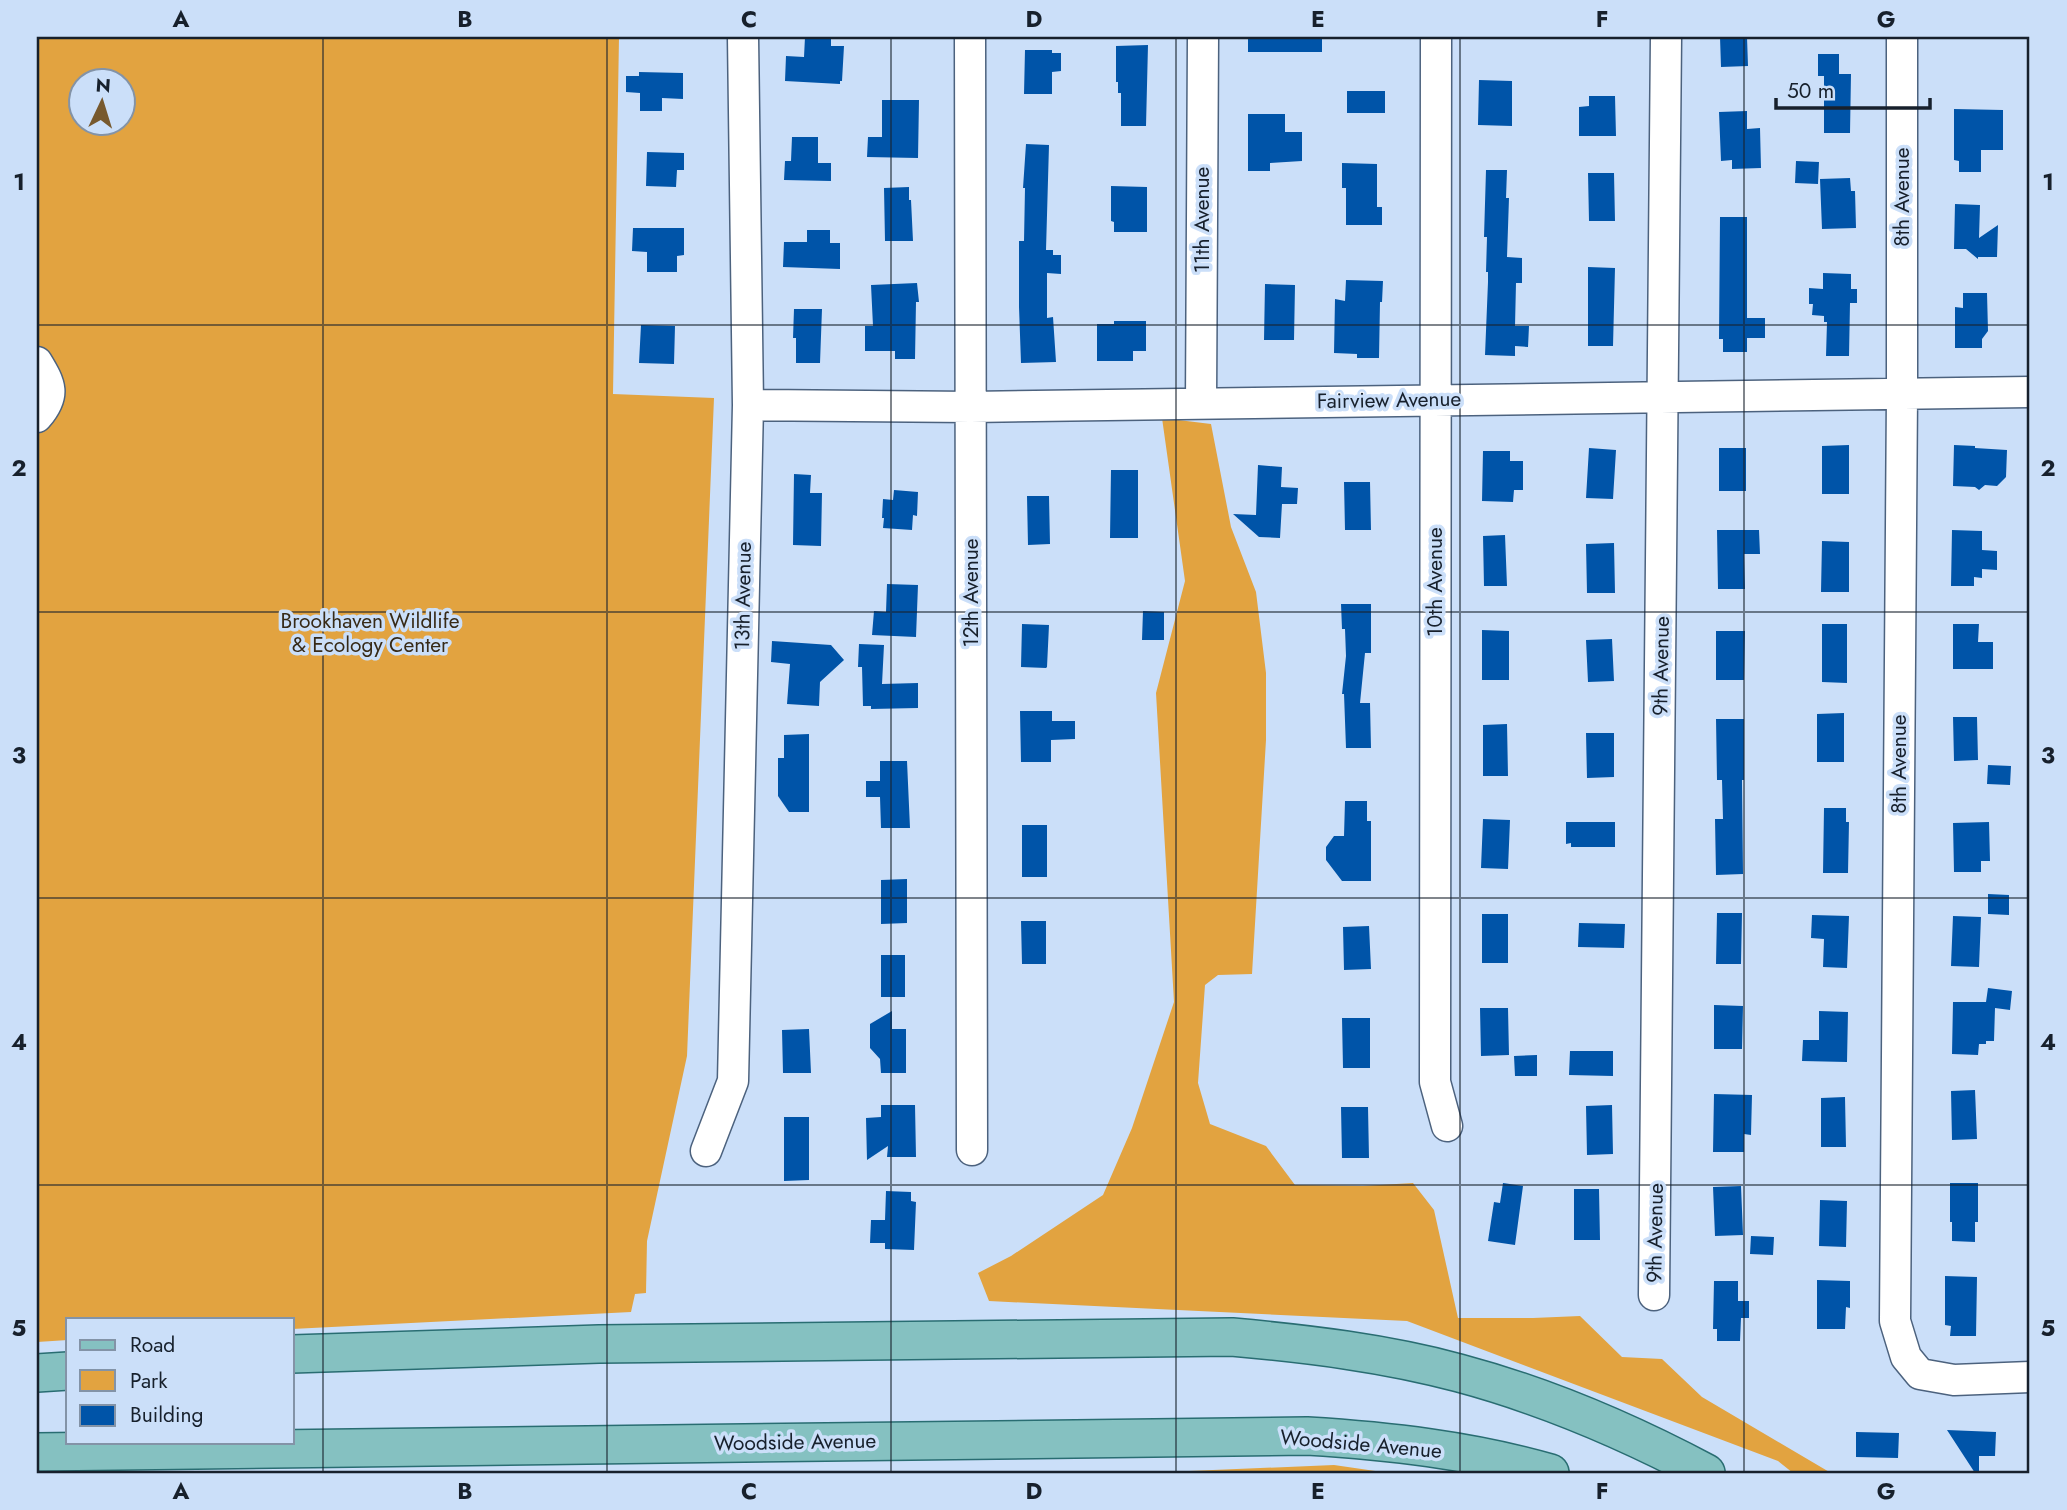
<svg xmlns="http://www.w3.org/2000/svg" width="2067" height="1510" viewBox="0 0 2067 1510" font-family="Jost,sans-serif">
  <rect width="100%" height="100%" fill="#cbdff9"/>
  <path fill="#e2a340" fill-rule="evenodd" d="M37,37h582l-6,357 101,4 -27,658 -40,185 -1,52 -11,1 -4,18 -339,17v-10h-224v21l-31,2zM80,80h42v42h-42z
    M1162,418l49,6 20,103 25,65 10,81v67l-14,234 -34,1 -13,10 -7,98 12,41 56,22 29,39 68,1 50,-3 21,27 24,108h75l47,-2 42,41 40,2 40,38 129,76h-38l-15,-12 -371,-140 -418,-20 -11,-28 33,-17 92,-61 29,-67 42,-126 -18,-309 29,-112z
    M1334,1465l55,8h-247z"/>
  <path fill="#0054a8" d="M805,37h26v9h13l-2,35h-2v3l-55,-3 1,-25 18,1z
    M1248,37h74v15h-74z
    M1720,37h27l1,29 -27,1z
    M1148,45l-2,81h-25v-33h-3v-11h-2v-36z
    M1025,50h27v3h9v18l-9,1v22h-28z
    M1818,54h21v20h12l-1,59h-26v-57h-6z
    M639,72l44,1v26l-21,-1v13h-22v-18l-14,-1v-16h13z
    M1479,80l33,1v45l-34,-1z
    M1347,91h38v22h-38z
    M1589,96h26l1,40h-37v-29l10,-1z
    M882,100h37l-1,58 -51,-1 1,-20h14z
    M1954,109l49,1v40h-22v22h-22v-11l-5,-1z
    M1747,111v18l13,-1 1,40 -29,1v-9l-11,1 -2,-49z
    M1248,114h37v18h17v29l-32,2v8h-22z
    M792,137h26v26h13v18l-47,-1 1,-19h6z
    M1026,144l23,1 -3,105h7v5h8v19l-14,-1v45l6,-1 3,45 -35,1 -2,-56v-66h5l1,-53h-2z
    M647,152l37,1v17h-7l-1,17 -30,-1z
    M1796,161l23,1 -1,22 -23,-1z
    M1342,163l35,1v43h5v18h-36v-37h-4z
    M1486,170h21l-1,28h3l-2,59 15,1v25h-6l-1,43h14l-1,21 -13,-1v10l-30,-1 3,-73v-10h-2l1,-35h-3z
    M1588,173h26l1,48h-26z
    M1850,178l1,13h4l1,37 -34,1 -2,-50z
    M1111,186l36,1v45h-33v-10l-3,-1z
    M909,187v13h2l2,41h-28l-1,-53z
    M1955,204l25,1 -1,33 19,-13 -1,32h-19v2l-12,-10h-12z
    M1720,217h27v101h18v20h-18v14h-24v-13h-4z
    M633,228h51v27l-7,1v16h-30v-20l-15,-1z
    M807,230h23v13h10v26l-57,-2 1,-25h23z
    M1588,267l27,1 -2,78h-25z
    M1823,273l28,1v15h6v14h-7l-1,53h-23l1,-34h-3v-6l-12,-1 1,-11h-4v-16l14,1z
    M1346,280l37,1 -1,21h-2l-1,56h-22v-4l-23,-1 1,-54 10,2z
    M917,283l2,19h-3l-1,57h-20v-8h-30v-25h8l-2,-41z
    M1265,284l30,1 -1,55h-30z
    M1963,293h24l1,38 -6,8v9h-27v-41l8,1z
    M794,309h28l-2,54h-24v-25h-3z
    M1114,321h32v30h-13v10h-36v-37h17z
    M641,325l34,1 -1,38 -35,-1z
    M1849,445v49h-27v-48z
    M1954,445l21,1v2l32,2 -1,27 -9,9 -12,-1 -6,5 -4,-3 -22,-1z
    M1589,448l27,2 -3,49 -27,-1z
    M1719,448h27v43h-27z
    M1483,451h27v10h13v29h-9l-1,12 -31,-1z
    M1258,465l24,2 -1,20 17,1 -1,16h-15l-2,34 -21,-1 -26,-23 23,1z
    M1111,470h27v68h-28z
    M794,474l17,1 -1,18h12l-1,53 -28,-1z
    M1344,482h26l1,48h-26z
    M894,490l24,2 -1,24 -4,-1 -1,15 -29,-2 1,-10h-2l1,-19 10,1z
    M1027,496h22l1,48 -22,1z
    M1717,530h42l1,24h-16l1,35h-27z
    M1952,530l30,1v19l15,1v19l-15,-1v9l-8,-1v9h-23z
    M1505,535l2,51h-23l-1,-50z
    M1822,541l27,1v50h-28z
    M1614,543l1,50h-28l-1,-49z
    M887,584l31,1 -2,52 -44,-2 2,-24 12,1z
    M1341,604h30v49h-6l-5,50h10l1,45h-25l-2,-54h-2l4,-38 -1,-27h-3z
    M1143,611l21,1v28h-22z
    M1022,624l27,1 -2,42 -1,1 -25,-1z
    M1822,624h25v59l-25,-1z
    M1953,624h26l-1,18h15v27h-40z
    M1482,630l27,1v49h-27z
    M1716,631h29l-1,49h-28z
    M1612,639l2,42 -26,1 -2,-42z
    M772,641l59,4 13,15 -24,22 -1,24 -32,-2 3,-40 -19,-2z
    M859,644l25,1 -2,39 36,-1v25l-47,1v-3h-8l-1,-39h-4z
    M1020,711h32v10h23v18l-24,1v22h-30z
    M1844,713v49h-27v-48z
    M1953,717h24l1,43 -24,1z
    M1716,719h28v61h-2l1,94 -27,1 -1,-56h8l-1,-39h-5z
    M1507,724l1,52h-25v-51z
    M1586,733h28v44l-27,1z
    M809,734v78h-20l-11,-16v-38h6v-23z
    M880,761h27l3,67h-29l-1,-31h-14v-16h14z
    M1988,765l23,1 -1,19 -23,-1z
    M1345,801h22v20h4v60h-29l-16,-21v-13l8,-11h10z
    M1824,808h22v14h3l-1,51h-25z
    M1483,819l27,1 -2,49 -27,-1z
    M1566,822h49v25h-44v-4l-5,1z
    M1989,822l1,39h-9v11h-27l-1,-49z
    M1022,825h25v52h-25z
    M907,879v44l-26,1v-44z
    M1988,894l21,1v20l-21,-1z
    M1717,913h25l-1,51h-25z
    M1482,914h26v49h-26z
    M1812,915l37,1 -2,52 -24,-1 1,-28 -13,-1z
    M1953,916l28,1 -2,50 -28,-1z
    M1021,921h25v43h-24z
    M1579,923l46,1 -1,24 -46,-1z
    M1369,926l2,43 -27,1 -1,-43z
    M881,955h24v42h-24z
    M1988,988l24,3 -2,19 -15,-2 -1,33h-8v3h-7l-1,11 -26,-1 1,-52h33z
    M1714,1005l29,1 -1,43h-28z
    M1480,1008h28l1,47 -28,1z
    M892,1011v18h14v44h-25l-1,-14 -10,-11v-24z
    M1819,1011l29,1 -1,50 -45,-1 1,-21h16z
    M1342,1018h28v50h-27z
    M809,1029l2,44h-28l-1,-43z
    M1570,1051h43v25l-44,-1z
    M1537,1055v21h-22l-1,-20z
    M1975,1090l2,49 -25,1 -1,-49z
    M1714,1094l38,1 -1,40 -7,-1v18h-31z
    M1845,1097l1,50h-25v-49z
    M881,1105h34l1,52h-29l1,-11 -21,14 -1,-42 15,-1z
    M1612,1105l1,49 -26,1 -1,-49z
    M1341,1107h27l1,51h-27z
    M784,1117h25v63l-25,1z
    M1503,1183l20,3 -8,59 -27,-4 6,-39 6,1z
    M1950,1183h28v39h-3v20l-23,-1v-19h-2z
    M1741,1186l2,49 -28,1 -2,-49z
    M1574,1189h25l1,51h-26z
    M886,1191l25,1v9l5,1 -2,48 -29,-1v-6h-15l1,-23h14z
    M1820,1200l27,1 -1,46 -27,-1z
    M1751,1236l23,1 -1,18 -23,-1z
    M1945,1276l32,1 -1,59h-26l1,-10 -6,-1z
    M1817,1280l33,1v27l-4,-1 -1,22h-28z
    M1714,1281h24v20h11v17h-8l-1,23h-23v-12h-4z
    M1947,1430l49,2 -1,24h-16v17h-4z
    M1856,1432l43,1 -1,25 -42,-1z"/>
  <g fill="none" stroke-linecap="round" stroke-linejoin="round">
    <g stroke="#4c627e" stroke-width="33">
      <path id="minor" d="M970,37l2,1113
        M1436,37l-1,1031v14l12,44
        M1902,37v357l-7,927 11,36 14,17 34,6 76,-3
        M37,362c14,23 19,33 0,55
        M1201,403l2,-366
        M748,405l223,2 1059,-15
        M706,1151l27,-70 15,-676 -5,-368
        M1654,1295l12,-1258"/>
    </g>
    <g stroke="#296d72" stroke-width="40">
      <path id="major" d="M292,1354l307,-10 633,-7c76,7 153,16 227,36 86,23 168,58 247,100
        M37,1373l31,-2
        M37,1452l1270,-16c82,5 163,14 243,37"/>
    </g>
    <use href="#minor" stroke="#fff" stroke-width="30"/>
    <use href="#major" stroke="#85c1c1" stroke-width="37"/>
  </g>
  <path fill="none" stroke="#17202c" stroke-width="2" stroke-opacity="0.55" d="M323,37v1436M607,37v1436M891,37v1436M1176,37v1436M1460,37v1436M1744,37v1436M37,325h1993M37,612h1993M37,898h1993M37,1185h1993"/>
  <g text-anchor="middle" stroke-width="7" stroke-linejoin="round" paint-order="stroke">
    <g font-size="21" fill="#17202c" stroke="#cbdff9">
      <text transform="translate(1902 197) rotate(-90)" y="7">8th Avenue</text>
      <text transform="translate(1202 220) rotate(-90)" y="7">11th Avenue</text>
      <text transform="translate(1389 400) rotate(-1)" y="7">Fairview Avenue</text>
      <text transform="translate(1435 582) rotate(-90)" y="7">10th Avenue</text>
      <text transform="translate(971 593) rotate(-90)" y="7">12th Avenue</text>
      <text transform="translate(743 596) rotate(-89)" y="7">13th Avenue</text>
      <text transform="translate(1661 666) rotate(-89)" y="7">9th Avenue</text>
      <text transform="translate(1899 764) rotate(-90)" y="7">8th Avenue</text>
      <text transform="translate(1655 1233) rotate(-89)" y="7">9th Avenue</text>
      <text transform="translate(795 1442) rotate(-1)" y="7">Woodside Avenue</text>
      <text transform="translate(1361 1444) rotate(5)" y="7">Woodside Avenue</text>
    </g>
    <g font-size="21" fill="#372a17" stroke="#cbdff9">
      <text x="370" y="628">Brookhaven Wildlife<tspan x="370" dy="24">&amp; Ecology Center</tspan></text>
    </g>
  </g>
  <rect width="2067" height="1510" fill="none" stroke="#cbdff9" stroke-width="77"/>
  <rect x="66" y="1318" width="228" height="126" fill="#cbdff9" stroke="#8393a7" stroke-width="2"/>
  <rect x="80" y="1340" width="35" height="10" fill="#85c1c1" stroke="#8393a7" stroke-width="2"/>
  <text x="130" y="1352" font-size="21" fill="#17202c">Road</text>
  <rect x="80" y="1370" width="35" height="21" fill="#e2a340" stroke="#8393a7" stroke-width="2"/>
  <text x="130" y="1388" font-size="21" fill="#17202c">Park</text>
  <rect x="80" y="1405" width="35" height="21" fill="#0054a8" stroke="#8393a7" stroke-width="2"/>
  <text x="130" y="1422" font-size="21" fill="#17202c">Building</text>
  <g transform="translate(102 102) rotate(4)"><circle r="33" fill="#cbdff9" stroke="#8393a7" stroke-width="2"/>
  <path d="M0-5L12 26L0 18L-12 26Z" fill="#77592e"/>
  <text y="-10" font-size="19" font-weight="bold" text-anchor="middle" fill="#17202c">N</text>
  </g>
  <path d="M1776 98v10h154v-10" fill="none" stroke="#17202c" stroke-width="3.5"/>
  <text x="1787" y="98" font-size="21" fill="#17202c" stroke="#cbdff9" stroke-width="5" paint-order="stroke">50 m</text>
  <rect x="38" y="38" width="1990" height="1434" fill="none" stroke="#17202c" stroke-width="2.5"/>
  <g font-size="23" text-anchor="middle" font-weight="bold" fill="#17202c">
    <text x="181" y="27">A</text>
    <text x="465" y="27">B</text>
    <text x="749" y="27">C</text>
    <text x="1034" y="27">D</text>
    <text x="1318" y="27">E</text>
    <text x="1602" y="27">F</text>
    <text x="1886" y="27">G</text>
    <text x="19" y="190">1</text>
    <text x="2048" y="190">1</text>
    <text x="19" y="476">2</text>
    <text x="2048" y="476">2</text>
    <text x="19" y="763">3</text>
    <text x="2048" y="763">3</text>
    <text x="19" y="1050">4</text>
    <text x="2048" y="1050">4</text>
    <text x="19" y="1336">5</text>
    <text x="2048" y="1336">5</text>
    <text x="181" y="1499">A</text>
    <text x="465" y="1499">B</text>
    <text x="749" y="1499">C</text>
    <text x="1034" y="1499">D</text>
    <text x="1318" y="1499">E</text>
    <text x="1602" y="1499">F</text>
    <text x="1886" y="1499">G</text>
  </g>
</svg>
